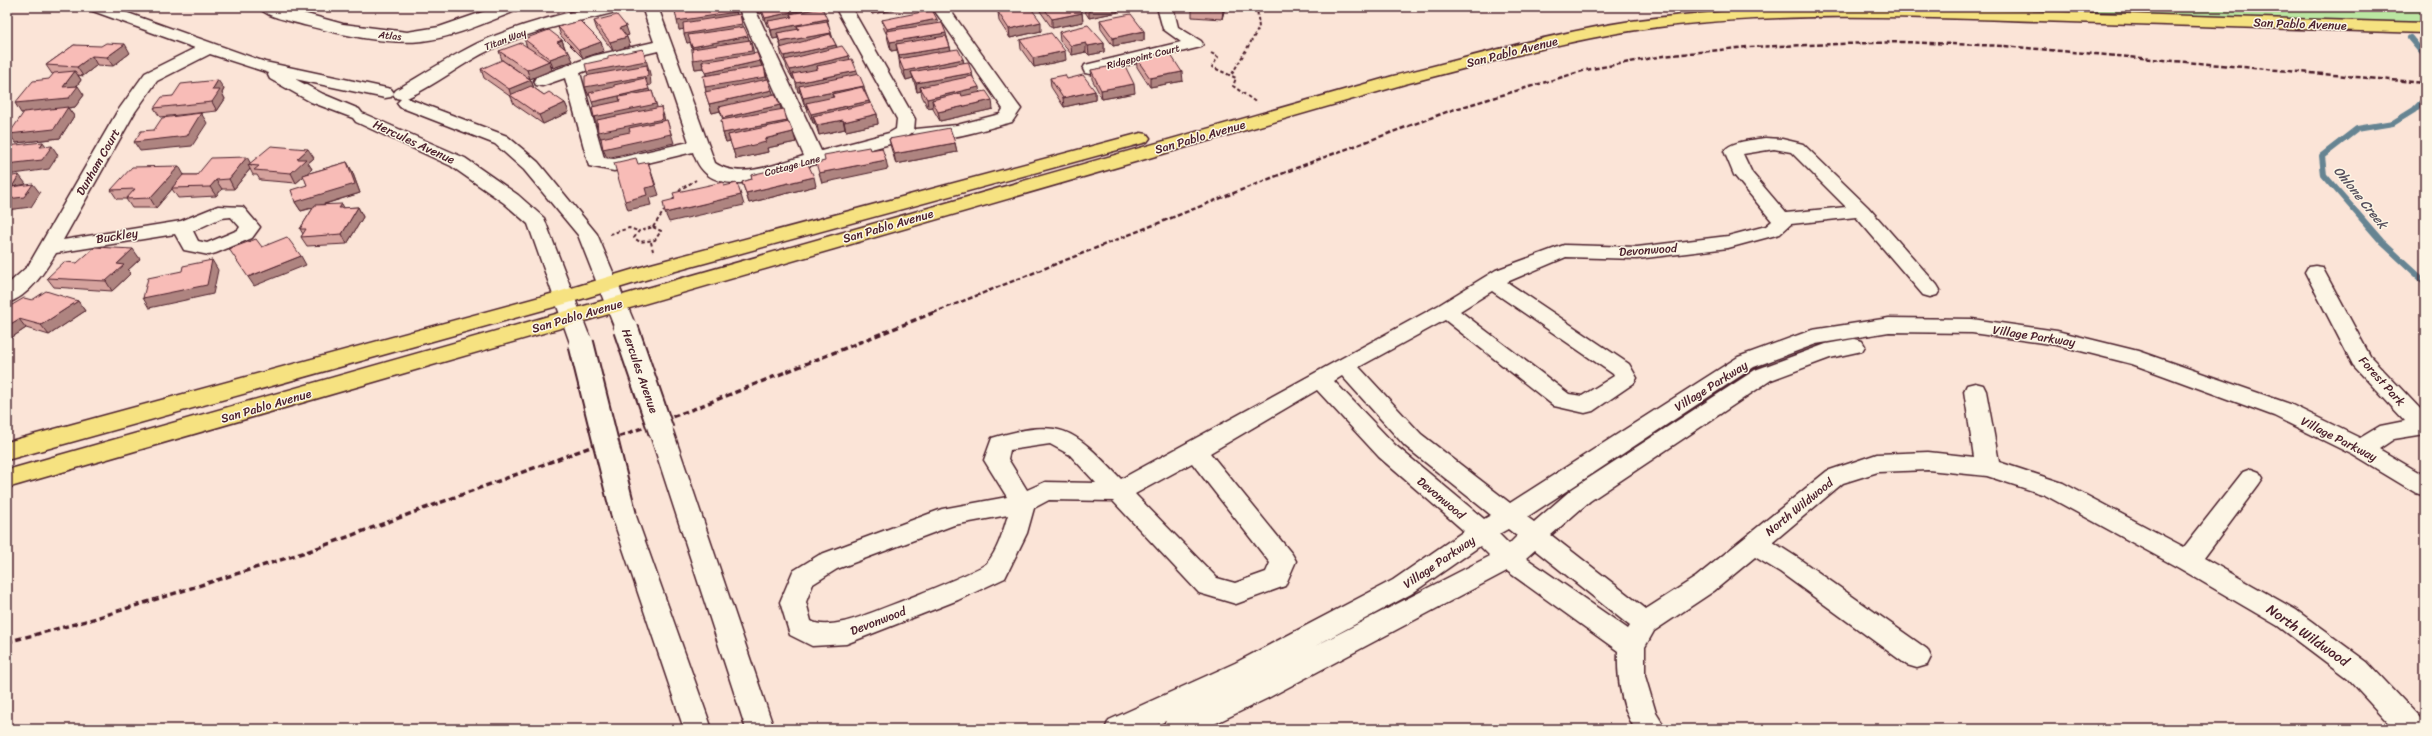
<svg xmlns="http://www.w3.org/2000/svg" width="2432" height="736" viewBox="0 0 2432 736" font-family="Sriracha,sans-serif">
  <rect width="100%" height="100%" fill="#fbe4d7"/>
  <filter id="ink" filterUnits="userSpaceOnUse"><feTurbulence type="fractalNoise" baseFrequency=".025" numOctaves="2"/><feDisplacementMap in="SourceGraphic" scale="8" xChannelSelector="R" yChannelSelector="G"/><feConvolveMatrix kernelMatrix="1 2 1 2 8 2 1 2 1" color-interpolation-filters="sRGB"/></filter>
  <g filter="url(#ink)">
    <path fill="#bbe6a2" stroke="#828266" d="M1897,7h528v15l-338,-6z"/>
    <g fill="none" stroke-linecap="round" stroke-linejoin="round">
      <path stroke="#668492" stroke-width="6" d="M2410,38l15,18
        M2425,99l-11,11 -21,13 -36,6 -35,27 2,19 58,67 43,40"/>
      <g stroke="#4a1f2b" stroke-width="3">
        <path id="minor" d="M88,7h23l154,55 126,27 3,4 -3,4 -6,1 -90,-19 28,15 36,15 3,4 103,45 53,37 26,23 48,125 -3,5 -8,2 -8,-2 -3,-5 -42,-119 -24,-21 -53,-37 -95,-44 -3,-4 -42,-16 -41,-23 -2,-4 1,-2 -59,-19 -53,27 -22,31 -72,128 118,-19 37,-15 25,1 17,20 -8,11 -36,15 -7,2 -25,-5 -9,-16 -119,19c-11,18 -27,44 -49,50v-18l21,-19 89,-154 28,-39 50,-25 -105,-38zM231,217l9,10 -2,3 -31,13 -9,-2 -5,-10 28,-13z
          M259,7h22l62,17 64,8 32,-5 58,-20h23l-2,3c-31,12 -63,27 -96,31 -39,4 -81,-7 -118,-16 -12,-4 -37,-7 -45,-18z
          M595,7h31l-2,3c-46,12 -90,19 -132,39 -30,14 -56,36 -85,49l100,38 31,26 59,72 40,95 -3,5 -8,2 -8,-2 -3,-5 -37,-94 -54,-65 -29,-26 -95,-37 -3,-4 4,-4 -5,-1 -3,-4 3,-4c27,-16 54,-33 82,-47 37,-17 77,-28 117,-36z
          M642,7h16l57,156c26,18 62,0 89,-7l-66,-149h16l67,144 68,-18 7,-4 1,-10 -62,-112h16l64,112 -1,12 -13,10 -155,42c-27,1 -44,-4 -53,-31l-79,19 -25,-5 -24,-88 -23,8 -6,-1 -2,-4 2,-4 57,-21 61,-14zM658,51l31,91 -75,17 -10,-1 -24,-85 24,-9z
          M932,7h16l70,98 3,4 -9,13c-27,7 -69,22 -96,15l-3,-4 3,-4 41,-4 43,-11 3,-5z
          M1157,7h16l5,20 23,14 2,3 -2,3 -110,27 -6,-1 -2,-4 2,-4 96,-23 -18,-13z
          M1765,138l17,1 21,5 65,63 69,78 3,5 -3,5 -7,2 -7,-2 -67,-78 -65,7 -11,10 -52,14 -91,11 -71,-2 -59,25 122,82 8,14 -3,5 -41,28 -8,2 -31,-7 -109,-86 -86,47 62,67 89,69 228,-146 74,-27 77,-12 83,1 85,12 81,20 152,53 70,34 20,-12 25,-5 -52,-56 -48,-93 3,-5 7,-1 7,1 48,89 55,58v20l-31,5 -15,10 46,27v20l-9,-3 -63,-38 -79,-39 -142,-52 -75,-19 -85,-12 -83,-1 -73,12 -62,23 -227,150 7,5 38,-33 183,-119 71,-26 28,-5 8,2 3,5 -3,5 -32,7 -59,22 -181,121 -39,34 95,74 50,-32 131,-106 50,-17 51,-2 46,5 -10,-66 3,-6 8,-2 8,2 3,6 13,71 64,21 121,64 59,-75 8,-3 8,3 4,6 -4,6 -55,74 92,52 71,52 55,58 3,9h-31l-47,-51 -69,-52 -99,-58 -134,-73 -58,-19 -59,-6 -50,2 -35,11 -70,59 25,16 129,91 4,8 -4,8 -10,3 -10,-3 -127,-93 -25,-15 -41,34 -60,40 -9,16v29l11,37 10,16h-31c-14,-22 -18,-52 -17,-78l-111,-80 -239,127 -64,31h-42l4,-8 -18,8h-43l4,-9 126,-57 158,-83 71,-49 -85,-74 -62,-67 -107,63 82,101 4,7 -11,25 -49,18 -37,-11 -86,-92 -64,-1 -15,8 -7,25 -22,45 -47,22 -112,44 -34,2 -22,-11 -10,-33 13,-31 26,-16 123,-46 65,-12 -23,-37 8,-22c71,-21 81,-9 129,41l318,-174 57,-35 68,-25 73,2 91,-11 38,-10 6,-5 -38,-46 -10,-24c7,-10 30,-11 41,-13zM1774,149l17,3 55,55 -60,6 -34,-40 -9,-19zM1492,291l121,83 1,2 -32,20 -13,-2 -109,-83zM1342,376l63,70 86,69 -7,4 -89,-74 -61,-64zM1050,444l20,11 26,28 -51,-1 -18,8 -19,-31 2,-9zM1192,463l78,100 -4,9 -31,11 -18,-5 -82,-84zM1008,515c-5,16 -10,35 -21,48 -5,7 -130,57 -144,59 -9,2 -24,4 -32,-1l-5,-19 7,-18 24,-15 117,-44zM1508,529l9,7 -8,8 -10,-10zM1480,546l10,10 -175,90 96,-52zM1535,550l95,76 -2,3 -102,-71z
          M661,423l8,2 4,6 101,298h-28l-97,-298 4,-6z
          M624,507l9,2 3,7 76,213h-28l-72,-213 3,-7z"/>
      </g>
      <g stroke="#4a1f2b" stroke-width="3">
        <path id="major" d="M1897,7l528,16v10c-129,-4 -258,-8 -387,-12 -124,-4 -247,-9 -371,5 -89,10 -175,36 -262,58l-1398,404v-18l1386,-394c79,-19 158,-43 238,-55 88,-12 177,-14 266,-14z
          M1141,133l6,1 3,4 -3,4 -482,132 -93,28 -565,158v-18l551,-150 93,-28z"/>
      </g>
      <path stroke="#4a1f2b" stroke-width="2" stroke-dasharray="3.5 2.5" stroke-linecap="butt" d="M1211,53l7,4 -6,10 24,11 -3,8 24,17
        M1232,74l27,-46 -2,-21
        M672,201l9,-12 15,-9
        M653,227l8,4 -6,9 -15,2 -6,-4 5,-7z
        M653,227l13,-19
        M610,234l19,-6 9,3
        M651,242l2,9"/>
      <use href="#minor" fill="#fcf5e5" fill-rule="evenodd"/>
      <use href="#major" fill="#f6e281" fill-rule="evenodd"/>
      <path stroke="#4a1f2b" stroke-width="2.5" stroke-dasharray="5 2.5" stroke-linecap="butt" d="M933,313l381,-152 138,-51 134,-40 77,-14 84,-9 156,-5 101,4 421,37"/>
      <path stroke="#4a1f2b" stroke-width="3.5" stroke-dasharray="6 3.5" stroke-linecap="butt" d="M7,642l83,-22 222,-70 384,-142 239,-96"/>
      <g stroke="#4a1f2b" stroke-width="28" stroke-linecap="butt">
        <path id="minor-bridge" d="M626,329l35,102
          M581,343l43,173"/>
      </g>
      <use href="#minor-bridge" stroke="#fcf5e5" stroke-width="24"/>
    </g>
    <path fill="#d5a29d" stroke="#4a1f2b" d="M735,7l2,7 12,26h1l3,13 7,8 2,5 11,28 7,11 1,4 15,33 -29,6 1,4 -32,7 -6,-18 -4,1 -3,-9v-13l-3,-9 -8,2 -7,-21h1v-17l-3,-7 -8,1 -3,-20 -2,-7 -3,1 -3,-14 -5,1z
      M758,7h57l1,2 11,10 6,20 4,8 12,12 9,15 12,29 7,11 1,10 -32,7 -1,-2 -26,6 -4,-12h-2l-5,-11 -1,-5h-2l-5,-15h-2l-3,-13h-2l-6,-10 -1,-5 -4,-7 -2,-9 1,-1 -3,-9 -5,1 -4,-13h-2l-3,-7 -2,-6 -2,1z
      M868,7h41l-37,7z
      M1040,7h38l4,6 1,9 -31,6 -12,-17z
      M1082,7h35l1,5 -29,6z
      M1186,7h39l-3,12 -30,-2v-7h-6z
      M998,12l43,19 -31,7 -11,-17z
      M882,20l56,3 9,14 4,13 12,9 1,4 8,10 1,5 6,14 14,17 -53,12 -7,-12v-2l-5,1 -6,-12 -1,-5 -4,1 -4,-14 -7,2 -6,-12 -1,-9 -2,-9 -6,1 -3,-11 -1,-5 -3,-6z
      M1100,20l44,11v9l-31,6 -12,-17z
      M594,21l35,14 -3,1 4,10 -17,5 -16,-21z
      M558,27l46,24 -21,7 -22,-22z
      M1059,32l45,11v9l-15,3 -3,-3 -14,3 -12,-14z
      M524,39l38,1 3,8 8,13 -20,7 -2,-2 1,4 -22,9 -28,-19 -3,-9 28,-4z
      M1020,40l46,20 -32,7 -13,-18z
      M74,45l56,8 -17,13 -16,-1 -14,11 -5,-1 3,5 -4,6 7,9 -9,12 -7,1 6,8 -14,22 -44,5 23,-32 -18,2 33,-39h-2l-6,-9z
      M1136,58l47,23 -33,6 -13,-20z
      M481,69l50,11 3,8 10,7 21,8 4,9 -26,12 -29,-20 -3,-7 -27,-19z
      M1091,70l44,23 -33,6 -10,-20z
      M1050,78l45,13v9l-31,7 -13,-20z
      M224,89l-2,4 3,6 -8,12 -57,6 -6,-9 19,-12z
      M889,139l66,4 2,9 -61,12 -5,-16z
      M314,158l-6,5 4,6 -6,5 41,-12 5,9 8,22 -38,12 22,3 14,-1 5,10 -16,27 -40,2 -6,-9 2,-3 -3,-5 13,-21 -12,3 -6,-9 12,-17 -3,-9 -8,7 -36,-3 -3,-5h-4l-3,-6 -16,20h-12l-6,7 -38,2 -6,-9 -16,19h-24l-6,-9h-9l-6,-9 73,-15h13l53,-12z
      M751,175l65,11 -67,17 -7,-21 10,-3z
      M140,259l-12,11 2,4 -18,17 -58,-4 -7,-9 30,-15z
      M32,300l46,1 7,10 -36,24 -23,-7 -15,10 -4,-1v-29z"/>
    <path fill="#ae8480" stroke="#4a1f2b" d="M683,7h50l-54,10 -3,-9z
      M735,7l1,4 2,10 -59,9 -2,-9z
      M759,7h41l-38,3v3l-2,1z
      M815,7l2,9 -27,-2 2,7h-24l1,5h-2l-2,-8z
      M870,7h39l-37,7z
      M1100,7h17l1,5 -29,6v-9z
      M1223,7h2l-3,12 1,-9z
      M1082,13l1,9 -31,6v-9z
      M740,14l5,19 -58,10 -3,-9z
      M827,19l2,9 -32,-2 2,8 -22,-1 1,5 -5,1 -2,-9z
      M937,19l2,9 -51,10 -1,-9z
      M1041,22v9l-31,7 -1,-9z
      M626,26l3,9 -6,2 -3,-9z
      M1144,31v9l-31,6v-8z
      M831,33l2,8 -51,10 -2,-9z
      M946,33l2,9 -52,2 1,6 -6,1 -1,-9z
      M748,36l2,9 -55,11 -3,-9z
      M627,37l3,9 -17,5 -3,-9z
      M562,40l3,9 -8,-7z
      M750,40l3,9 1,11 -52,2 1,6 -8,1 -2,-9z
      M601,42l3,9 -21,7 -4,-8z
      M1086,43v9l-14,3 -1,-9z
      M1104,43v9l-15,3 -1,-9z
      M125,44l5,9 -17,13 -6,-9z
      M836,45l2,9 -53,6 -1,-4z
      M950,47l2,9 -51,8 -2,-9z
      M643,49l6,21 1,4 1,11 -62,11 -4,-9 5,-6 -3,-9z
      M1065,51l1,9 -32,7 -1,-9z
      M569,52l4,9 -20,7 -3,-9z
      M92,56l5,9 -14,11 -6,-9z
      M849,56l2,9 -34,1 2,7 -26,1 2,5h-2l-3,-9z
      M963,59l1,9 -53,4 2,6 -7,2 -2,-9z
      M549,61l3,9 -22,9 -3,-9z
      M760,61l3,9 -55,12 -2,-9z
      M764,66l5,20 -62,10 -2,-9z
      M75,71l6,9 -12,16 -6,-9z
      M857,71l2,9 -60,6 1,6h-2l-2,-9z
      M1182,72l1,9 -33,6v-9z
      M972,73l2,9 -54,5 1,4 -4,1 -1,-9z
      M218,80l6,9 -2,4 3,6 -8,12 -5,-9v-12z
      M531,80l3,9 -23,7 -2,-7z
      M1134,84l1,9 -33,6 -1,-9z
      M78,86l6,9 -9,12 -7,1 6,8 -14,22 -44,5 -7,-9 59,-26 -47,5 -6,-10z
      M864,86l1,9 -31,2 -2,-3 2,7 -28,2 1,4h-2l-2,-9z
      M979,87l1,9 -48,4 1,7 -5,1 -1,-9z
      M649,89l3,9 -57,13 -3,-9z
      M772,90l3,9 -56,8 1,4 -8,2 -3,-9z
      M652,91l7,22 -62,14 -3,-10z
      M1095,91v9l-31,7 -1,-9z
      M992,100l1,9 -53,12 -2,-9z
      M869,101l2,9 -58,6 2,7h-2l-2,-9z
      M565,103l4,9 -26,12 -4,-9z
      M780,105l2,9 -56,13 -3,-9z
      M661,107l3,9 2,12 -64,13 -4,-9z
      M201,113l6,10 -15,23 -52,5 -6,-9z
      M877,114l1,10 -32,7 -2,-9z
      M667,120l7,23 -67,15 -4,-9z
      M843,120l2,9 -26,6 -2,-10z
      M787,121l2,9 -61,5 2,6 -4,1 -3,-9z
      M793,132l3,10 -29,6 1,4 -32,7 -3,-9 31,-11z
      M43,142l6,8 3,-4 6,9 -9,14 -42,6v-11l33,-17z
      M955,143l2,9 -61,12 -2,-10z
      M308,149l6,9 -6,5 4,6 -16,14 -5,-10 6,-14z
      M247,157l5,9 -4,-1 2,4 -16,20 -5,-10z
      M886,160l2,9 -66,14 -3,-10z
      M347,162l5,9 8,22 -59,18 -6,-9z
      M648,162l11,33 -10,3 2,7 -23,5 -3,-9 20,-13z
      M179,166l5,9 -12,13v1l-16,19 -6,-10z
      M19,175l7,9 -14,3z
      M814,177l2,9 -67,17 -3,-10z
      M216,180l6,9 -6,7 -6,-9z
      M33,184l7,9 -9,14 -24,3v-11z
      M741,195l3,10 -75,17 -4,-9z
      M342,204l5,9 -8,-5z
      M358,207l5,10 -16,27 -5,-10z
      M7,227l4,5 -4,6z
      M133,249l7,10 -12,11 2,4 -18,17 -6,-10 11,-17z
      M301,256l5,9 -52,21 -6,-9z
      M212,260l6,10 -5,24 -64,14 -6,-10z
      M78,301l7,10 -36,24 -8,-10z
      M19,319l7,9 -15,10 -4,-4v-8z"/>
    <path fill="#f8bcb7" stroke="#4a1f2b" d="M702,7h33l1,5 -59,9 -2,-10z
      M774,7h41l-50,11 -3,-8z
      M1024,7h6l11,15 -32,7 -11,-17z
      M1043,7h35l4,6 -30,6z
      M1087,7h13l-11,2z
      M1192,7h31v3l-31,-1z
      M822,8l5,11 -56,11 -3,-9 24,-4 -2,-3z
      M932,10l5,9 -50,10 -5,-9z
      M740,14l2,10 -58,10 -1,-11z
      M1131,14l13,17 -31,7 -13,-18z
      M617,15l9,11 -6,2 7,9 -17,5 -16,-21z
      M580,21l21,21 -22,8 -21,-23z
      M827,21l4,12 -51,9 -3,-9 22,-4 -2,-3z
      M942,23l4,10 -56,9 -4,-11z
      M1088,25l16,18 -16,3 -2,-3 -15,3 -12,-14z
      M744,27l4,9 -56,11 -4,-12z
      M549,30l13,10 -5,2 12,10 -19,7 -26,-20z
      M1051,33l14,18 -32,7 -13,-18z
      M830,34l6,11 -52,11 -4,-8z
      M946,36l4,11 -51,8 -3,-11z
      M750,40l2,11 -59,9 -1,-11z
      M106,43l19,1 -18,13 -15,-1 -15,11 -31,-2 28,-20 27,1z
      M521,43l28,18 -22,9 -28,-19z
      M842,46l7,10 -59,14 -5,-10z
      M643,49l3,12 -59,11 -2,-8 23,-5v-3z
      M958,49l5,10 -59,12 -5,-12 33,-6z
      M1169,52l13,20 -32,6 -14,-20z
      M757,53l3,8 -54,12 -4,-11z
      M852,59l5,12 -61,12 -3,-9 25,-5 -1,-3z
      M502,60l29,20 -22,9 -28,-20z
      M968,62l4,11 -56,10 -5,-11z
      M1124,64l10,20 -33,6 -10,-20z
      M647,65l1,11 -63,11v-11z
      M764,66l2,11 -61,10 -2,-11z
      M75,71l-12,16 15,-1 -9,12 -54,5 18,-22 16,-2 5,-6z
      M859,74l5,12 -61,12 -4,-12z
      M1065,75l2,4 16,-4 12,16 -32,7 -13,-20z
      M972,76l7,11 -52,12 -7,-12z
      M645,78l4,11 -57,13 -3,-9 25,-6v-2z
      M768,79l4,11 -63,14 -4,-12z
      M218,80l-6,10h8l-8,12 -58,6 8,-11 11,-1 8,-12z
      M531,86l13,9 5,-3 16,11 -26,12 -29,-20z
      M862,87l7,14 -58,13 -5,-11 28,-6 -2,-3z
      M652,91l4,13 -62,13 -2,-10 28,-6 -1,-4z
      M986,91l6,9 -54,12 -6,-12 29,-7 1,3z
      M775,94l5,11 -57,13 -4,-11z
      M871,103l6,11 -33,8 -1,-2 -26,5 -4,-9z
      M68,107l-14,22 -45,5 15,-22z
      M661,107l2,12 -65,13 -1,-12z
      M784,109l3,12 -64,12 -2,-13z
      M201,113l-14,23 -53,6 7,-11 13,-1 8,-12z
      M667,120l4,14 -68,15 -2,-11 29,-6 -1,-4z
      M789,122l4,10 -29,7 2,3 -33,8 -5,-15z
      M950,128l5,15 -61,11 -5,-15z
      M43,142l-3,5 12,-1 -10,14 -35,4v-18z
      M271,146l37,3 -11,10h9l-15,14 -37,-3 5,-4 -11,-1z
      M869,147l1,3 12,-2 4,12 -67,13 -3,-10 9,-2 -1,-6z
      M247,157l-18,22 -13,1 -6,7 -38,1 11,-13h14l14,-17z
      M636,158l2,6 10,-2 7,24 -10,2 2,7 -22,6 -11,-38z
      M347,162l8,22 -60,18 -4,-12 16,-5 -4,-10z
      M807,162l7,15 -68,16 -4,-11 10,-3 -1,-4z
      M179,166l-29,32 -24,1 9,-10 -24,1 21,-23z
      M19,175l-7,12 21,-3 -9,13 -17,2v-22z
      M723,182l1,4 13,-3 4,12 -76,18 -2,-11 12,-3 -2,-6z
      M342,204l-3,4 19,-1 -16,27 -41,3 5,-8h-6l15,-24z
      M287,237l14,19 -53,21 -19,-28 27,-10 6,8z
      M95,247l38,2 -16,15 7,1 -18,16 -59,-3 17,-16 13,1z
      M212,260l-5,25 -64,13 5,-20 34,-7 1,-5z
      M46,291l32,10 -37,24 -22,-6 -12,7v-18l17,-10 8,2z"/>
  </g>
  <g text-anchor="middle" stroke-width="3" stroke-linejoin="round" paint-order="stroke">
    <g font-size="10" fill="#4a1f2b" stroke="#fcf5e5">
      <text transform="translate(390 35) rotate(6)" y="4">Atlas</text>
      <text transform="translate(505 39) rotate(-21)" y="4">Titan Way</text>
      <text transform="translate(1143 56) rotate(-14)" y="4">Ridgepoint Court</text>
      <text transform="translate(792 165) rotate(-15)" y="4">Cottage Lane</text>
    </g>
    <g font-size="12" fill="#4a1f2b" stroke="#fcf5e5">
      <text transform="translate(2300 24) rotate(2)" y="4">San Pablo Avenue</text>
      <text transform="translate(1512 52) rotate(-14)" y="4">San Pablo Avenue</text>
      <text transform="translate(1200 137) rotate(-16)" y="4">San Pablo Avenue</text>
      <text transform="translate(414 142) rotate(25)" y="4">Hercules Avenue</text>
      <text transform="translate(98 162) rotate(-60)" y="4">Dunham Court</text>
      <text transform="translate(888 226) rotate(-16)" y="4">San Pablo Avenue</text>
      <text transform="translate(117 236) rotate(-9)" y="4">Buckley</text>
      <text transform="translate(1648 250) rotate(-4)" y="4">Devonwood</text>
      <text transform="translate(577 316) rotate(-16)" y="4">San Pablo Avenue</text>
      <text transform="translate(2034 336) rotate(9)" y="4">Village Parkway</text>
      <text transform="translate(640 371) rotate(71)" y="4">Hercules Avenue</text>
      <text transform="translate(2382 381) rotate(48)" y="4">Forest Park</text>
      <text transform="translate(1711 386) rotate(-32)" y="4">Village Parkway</text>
      <text transform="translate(266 406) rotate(-16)" y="4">San Pablo Avenue</text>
      <text transform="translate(2339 439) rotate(27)" y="4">Village Parkway</text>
      <text transform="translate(1441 498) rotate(40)" y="4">Devonwood</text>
      <text transform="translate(1799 507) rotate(-39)" y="4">North Wildwood</text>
      <text transform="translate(1439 562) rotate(-34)" y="4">Village Parkway</text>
      <text transform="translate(878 621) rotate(-21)" y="4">Devonwood</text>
    </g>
    <g font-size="13" font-style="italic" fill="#58515e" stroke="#fcf5e5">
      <text transform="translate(2361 197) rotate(51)" y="5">Ohlone Creek</text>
    </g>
    <g font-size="14" fill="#4a1f2b" stroke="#fcf5e5">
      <text transform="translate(2308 635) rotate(35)" y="5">North Wildwood</text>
    </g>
  </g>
  <rect width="2432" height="736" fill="none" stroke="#fcf5e5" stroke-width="24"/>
  <rect x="12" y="12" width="2408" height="712" fill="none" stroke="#4a1f2b" stroke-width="1.5" filter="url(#ink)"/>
</svg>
